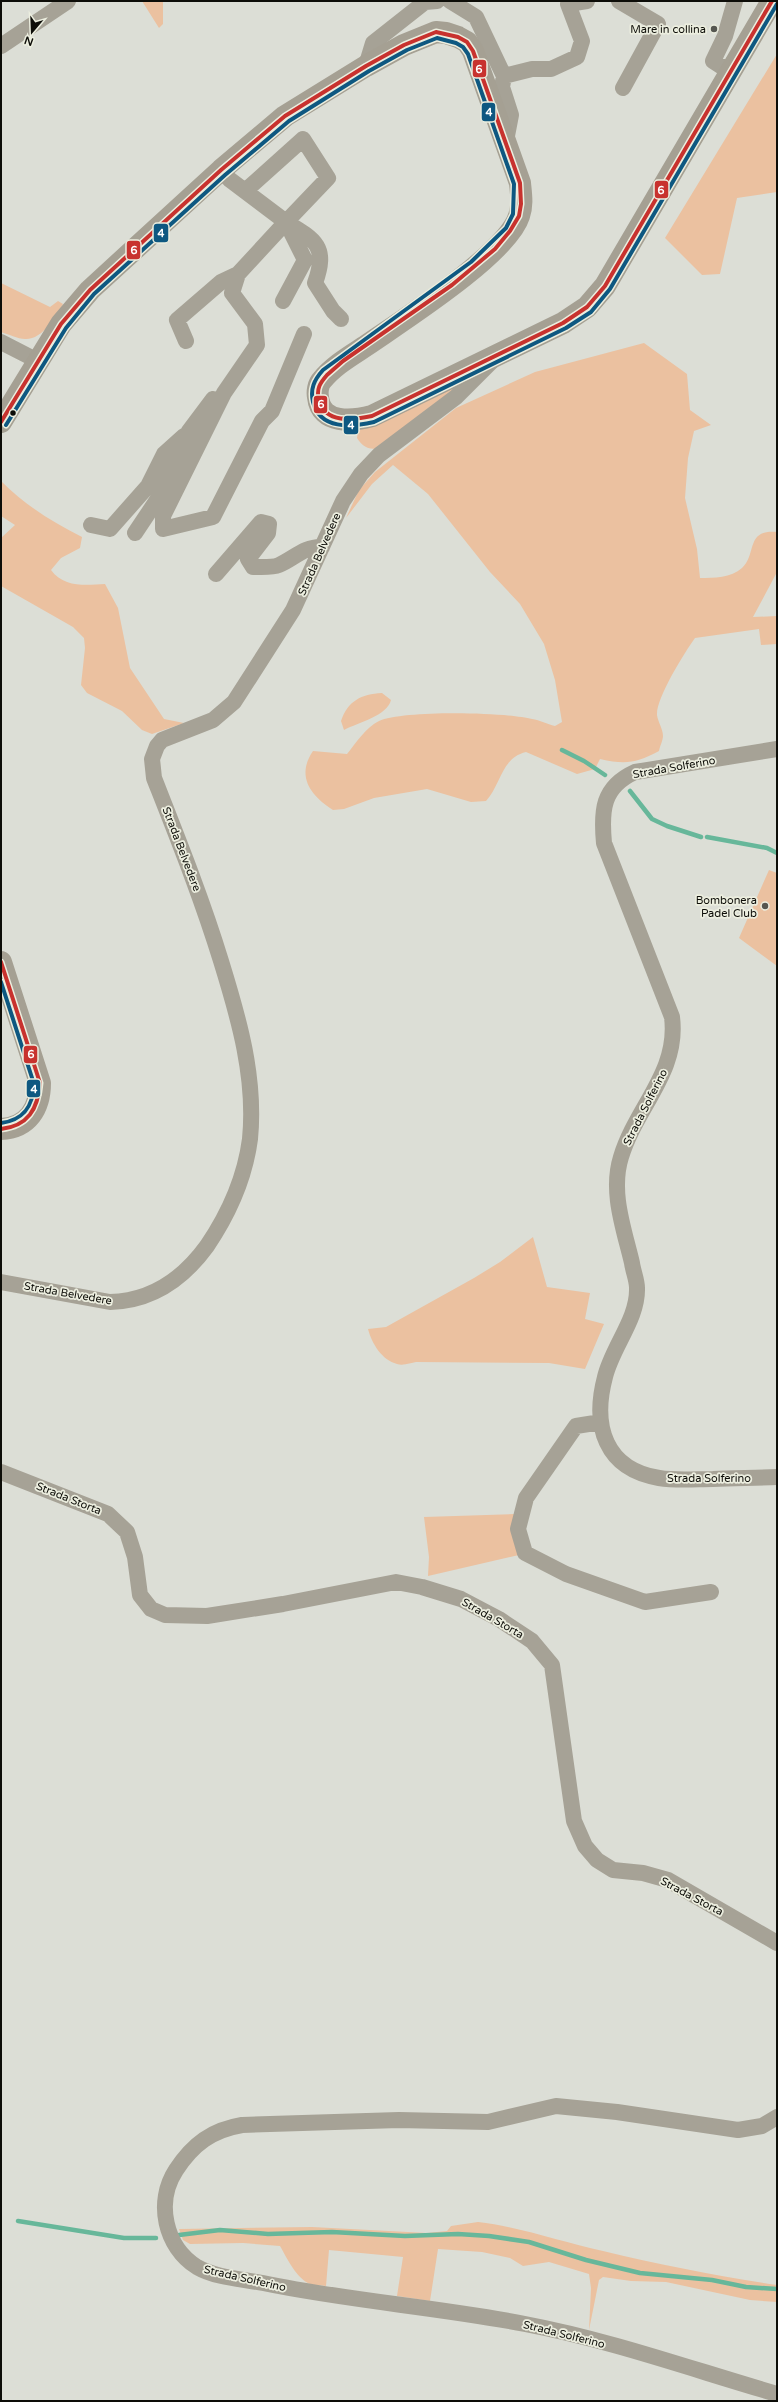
<svg xmlns="http://www.w3.org/2000/svg" width="778" height="2402" viewBox="0 0 778 2402" font-family="'Varela Round',sans-serif">
  <rect width="100%" height="100%" fill="#dcded6"/>
  <path fill="#ebc1a0" d="M142,1h21v23l-4,4z
    M777,54v138l-40,6 -17,76 -18,1 -37,-37z
    M1,283l49,24 8,-6 5,3c-7,13 -21,36 -38,35 -7,0 -17,-5 -24,-7z
    M644,343l43,31 3,36 21,15 -17,6 -6,27 -3,40 12,51 3,29c14,0 31,0 42,-10 15,-13 3,-39 35,-36v40l-24,45 24,-1v28l-16,1 -2,-16 -64,9c-10,14 -39,60 -38,77 1,7 6,14 6,21 0,4 -3,10 -4,15 -23,12 -33,14 -59,8l-5,10 -18,5 -51,-22c-25,6 -25,33 -40,49l-15,1 -44,-13 -53,9 -30,11 -11,1c-23,-15 -37,-34 -20,-59l34,3c9,-11 19,-27 32,-33 24,-11 126,-9 153,-2 8,1 15,5 23,7l7,-4 -7,-42 -11,-36 -24,-40 -30,-32 -62,-78 -35,-29 -21,19 -26,34 13,-28 16,-18 81,-64 79,-36z
    M467,382l-90,67c-10,0 -15,-3 -20,-11l1,-6 7,-6z
    M1,481c24,24 51,41 81,56l-2,11 -19,10 -10,12c13,18 35,15 54,14l13,24 12,60 34,51 20,4 -32,11 -10,-4 -20,-19 -35,-18 -6,-8 4,-37 -1,-10 -11,-11 -72,-41v-48l14,-13 -14,-9z
    M382,693l9,7c-4,16 -32,22 -47,30l-3,-9c7,-20 20,-27 41,-28z
    M769,870l8,3v93l-38,-28z
    M533,1237l14,50 43,6 -5,26 19,5 -19,45 -36,-6 -133,-1c-5,1 -13,4 -19,2 -15,-4 -25,-20 -29,-35l18,-2 88,-49 26,-16z
    M515,1514l4,41 -91,21 1,-19 -5,-40z
    M478,2222c42,5 83,20 125,29 57,14 115,25 174,34v17l-27,-2 -84,-18 -35,-1 -28,-4 -4,3 -10,50 2,-42 -2,-14 -40,-12 -26,4 -13,-8 -28,-6 -44,-3 -8,52 -33,-5 6,-39 -74,-7 -3,36c-5,-1 -12,0 -16,-2 -14,-6 -23,-26 -30,-38l-37,-3 -53,1 -7,-4 -4,-11 133,-2 115,6 20,-2 4,-5z"/>
  <g fill="none" stroke-linecap="round" stroke-linejoin="round">
    <path stroke="#67b79a" stroke-width="4.5" d="M562,750l22,11 21,14
      M630,791l22,28 15,7 34,11
      M707,837l60,11 10,5
      M18,2221l106,17h32
      M179,2235l41,-5 48,4 64,-2 73,4 53,-2 31,2 40,6 57,18 54,13 72,7 34,7 31,2"/>
    <path stroke="#a6a296" stroke-width="16" d="M450,1l26,16 28,59
      M619,1l39,23 -35,64
      M568,4l19,-3
      M1,46l67,-45
      M366,66l7,-23 52,-41 12,-1
      M730,72l-17,-11 12,-25 10,-35
      M506,141l5,-26 -9,-28 2,-11 28,-7h19l26,-12 5,-16 -14,-37 1,-3
      M221,170l8,9 57,43 42,-44 -25,-39 -58,52
      M286,222c30,18 42,25 29,61l18,28 8,8
      M238,274l-6,19 23,31 2,21 -33,48 -61,123v13l50,-12 49,-96 10,-10 32,-77
      M283,301l22,-41 -19,-38
      M186,341l-9,-21 44,-38 17,-8 48,-52
      M1,342l37,19
      M91,525l19,4 38,-43 16,-32 20,-18
      M135,533l28,-42 26,-60 24,-32
      M216,574l45,-52 8,2 -1,9 -20,26 5,8c8,0 19,1 26,-2 14,-6 26,-19 43,-18
      M777,749l-142,23c-33,15 -34,39 -31,71l68,174c7,55 -36,90 -51,140 -11,35 3,72 11,106 1,8 5,17 5,25 1,31 -25,59 -32,89 -13,49 0,92 54,101 18,3 37,1 54,1 22,-1 43,-1 64,-2
      M1,1282l109,20c41,-1 73,-23 97,-56 21,-31 38,-69 43,-107 6,-61 -11,-120 -29,-178 -19,-62 -43,-122 -67,-183l-2,-19 5,-13 5,-6 51,-20 21,-18 59,-92 50,-109 18,-27 18,-19 77,-58 36,-36
      M601,1422l-25,4 -50,72 -8,31 7,24 41,21 79,28 66,-10
      M1,1472l107,42 19,18 8,25 5,38 11,14 14,6 42,1 76,-12 113,-22 26,5 39,12 38,20 33,22 20,24 22,156 11,25 12,14 16,10 30,3 25,7 109,63
      M777,2117l-15,9 -24,4 -121,-18 -61,-6 -68,16 -89,-2 -157,5c-30,5 -49,19 -66,45 -21,32 -11,77 21,97 19,11 45,12 66,16 86,18 175,24 262,41 85,16 169,46 252,70"/>
    <path stroke="#a5a093" stroke-width="22" d="M1,422l60,-98 29,-34 131,-120 64,-54 81,-50 38,-21 32,-13 10,1 12,4 9,5 6,9 47,132c1,11 3,22 -1,33 -12,38 -116,104 -152,129 -15,10 -33,20 -45,35 -4,4 -5,12 -4,17 3,28 35,24 54,19l191,-93 24,-16 18,-21 167,-285
      M1,962l39,121c0,25 -12,45 -39,46"/>
    <g stroke="#eceedf" stroke-width="7">
      <path id="bus-1" d="M1,422l60,-98 29,-34 131,-120 64,-54 81,-50 38,-21 32,-13 22,5 9,5 6,9 47,132 1,21 -2,12 -9,15 -15,18 -43,36 -109,76 -16,14c-7,8 -11,14 -8,25 6,24 34,20 53,16l191,-93 24,-16 18,-21 167,-285
        M1,962l39,121c-2,26 -12,43 -39,46"/>
    </g>
    <g stroke="#eceedf" stroke-width="7">
      <path id="bus-2" d="M6,425l60,-97 28,-34 131,-119 64,-54 80,-50 38,-21 30,-12 19,5 7,4 5,7 46,130 -1,30 -7,14 -35,34 -148,108c-9,10 -13,19 -10,32 7,28 38,25 61,20l192,-94 25,-16 19,-23 167,-285
        M1,982l33,102c-1,22 -10,36 -33,39"/>
    </g>
    <use href="#bus-1" stroke="#c8322e" stroke-width="4"/>
    <use href="#bus-2" stroke="#0e5881" stroke-width="4"/>
  </g>
  <g fill="#555650" stroke="#eceedf" stroke-width="1.5">
    <circle cx="714" cy="29" r="4"/>
    <circle cx="765" cy="906" r="4"/>
  </g>
  <circle fill="#0d0d08" stroke="#eceedf" stroke-width="1.5" cx="13" cy="413" r="3.5"/>
  <g text-anchor="middle" stroke-width="3.5" stroke-linejoin="round" paint-order="stroke">
    <g font-size="11" fill="#0d0d08" stroke="#eceedf" text-anchor="end">
      <text x="706" y="33">Mare in collina</text>
      <text x="757" y="904">Bombonera<tspan x="757" dy="13">Padel Club</tspan></text>
    </g>
    <g font-size="11" fill="#0d0d08" stroke="#eceedf">
      <text transform="translate(319 554) rotate(-66)" y="4">Strada Belvedere</text>
      <text transform="translate(674 767) rotate(-10)" y="4">Strada Solferino</text>
      <text transform="translate(182 849) rotate(69)" y="4">Strada Belvedere</text>
      <text transform="translate(645 1107) rotate(-63)" y="4">Strada Solferino</text>
      <text transform="translate(68 1293) rotate(10)" y="4">Strada Belvedere</text>
      <text x="709" y="1482">Strada Solferino</text>
      <text transform="translate(69 1498) rotate(22)" y="4">Strada Storta</text>
      <text transform="translate(493 1618) rotate(30)" y="4">Strada Storta</text>
      <text transform="translate(692 1896) rotate(28)" y="4">Strada Storta</text>
      <text transform="translate(245 2278) rotate(13)" y="4">Strada Solferino</text>
      <text transform="translate(564 2334) rotate(14)" y="4">Strada Solferino</text>
    </g>
  </g>
  <g stroke="#eceedf" stroke-width="1.5">
    <rect x="472" y="59" width="15" height="19" rx="4" fill="#c8322e"/>
    <rect x="481" y="102" width="15" height="20" rx="4" fill="#0e5881"/>
    <rect x="654" y="180" width="15" height="19" rx="4" fill="#c8322e"/>
    <rect x="153" y="223" width="16" height="20" rx="4" fill="#0e5881"/>
    <rect x="126" y="240" width="15" height="20" rx="4" fill="#c8322e"/>
    <rect x="313" y="395" width="15" height="19" rx="4" fill="#c8322e"/>
    <rect x="343" y="415" width="16" height="20" rx="4" fill="#0e5881"/>
    <rect x="23" y="1045" width="15" height="19" rx="4" fill="#c8322e"/>
    <rect x="26" y="1079" width="15" height="19" rx="4" fill="#0e5881"/>
  </g>
  <g font-size="11" text-anchor="middle" font-weight="bold" fill="#fff">
    <text x="479" y="73">6</text>
    <text x="489" y="116">4</text>
    <text x="661" y="194">6</text>
    <text x="161" y="237">4</text>
    <text x="134" y="254">6</text>
    <text x="321" y="408">6</text>
    <text x="351" y="429">4</text>
    <text x="31" y="1058">6</text>
    <text x="34" y="1093">4</text>
  </g>
  <rect width="778" height="2402" fill="none" stroke="#0d0d08" stroke-width="4"/>
  <g transform="translate(32 32) rotate(199)" stroke="#eceedf" stroke-width="3" paint-order="stroke">
  <path d="M0-3L7 15L0 10L-7 15Z" fill="#0d0d08"/>
  <text y="-6" font-size="11" font-weight="bold" text-anchor="middle" fill="#0d0d08">N</text>
  </g>
</svg>
